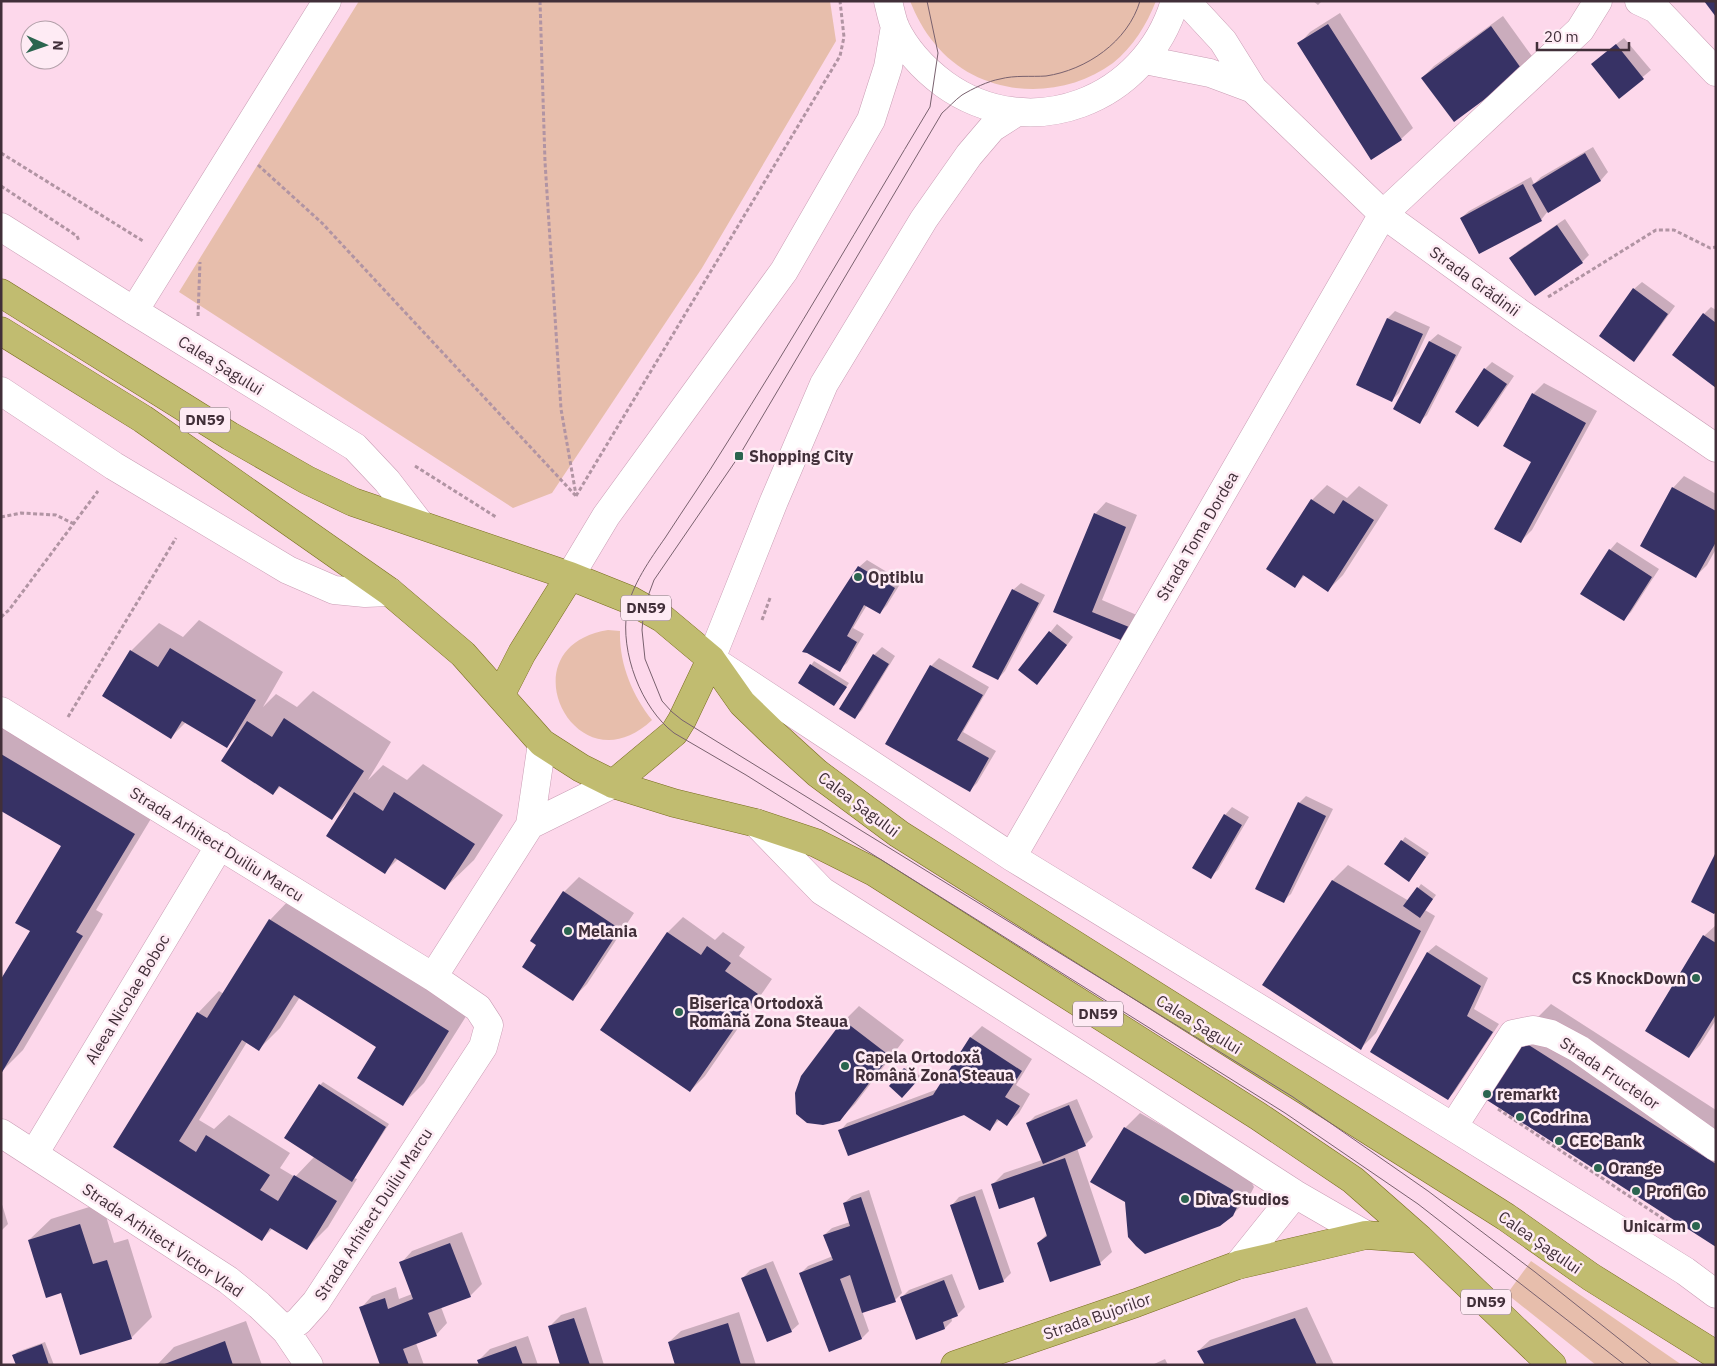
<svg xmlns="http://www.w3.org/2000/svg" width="1717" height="1366" viewBox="0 0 1717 1366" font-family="'IBM Plex Sans',sans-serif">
  <rect width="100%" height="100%" fill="#fdd8eb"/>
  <path fill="#e7beac" d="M359,1h471l6,40 -134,227 -150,225 -39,15 -334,-216z
    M910,1h246c-9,23 -23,46 -43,62 -54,40 -135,34 -178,-19 -11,-13 -19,-28 -25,-43z
    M608,630l12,1c-1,32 12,64 32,89 -76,72 -149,-73 -44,-90z
    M1531,1261l151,104h-86l-89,-71z"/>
  <path fill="#0003" d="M1313,1h9l-4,4z
    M1340,13l73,115 -12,11 -29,19 -73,-114 11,-12z
    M1503,16l31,43 -12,11 -100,8 12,-12z
    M1624,38l27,32 -32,27 -19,-40z
    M1593,147l15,25 -7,8 -53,31 -7,9 -62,33 -18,-35 8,-7 62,-34 3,7 7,-7z
    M1565,219l24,36 -7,7 -71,-4 7,-7z
    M1642,282l33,24 -34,47 -7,7v-71z
    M1711,307l5,3v76l-12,-72z
    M1395,311l35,16 -31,66 -7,7 -35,-15 31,-67z
    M1438,334l24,13 -35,68 -8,7 -25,-13 36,-68z
    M1492,362l22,14 -28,42 -8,8 7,-57z
    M1544,383l53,28 -65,119 -12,12 12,-81 1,-67z
    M1684,476l32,18v55l-9,16 -11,11 -23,-88z
    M1327,485l20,13 12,-12 29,19 -45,70 -15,15 -23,-15 -10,11 17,-86z
    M1106,502l31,13 -35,85 37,16 -16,23 -69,-28 41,-97z
    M1617,542l42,27 -28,43 -8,8 -13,-70z
    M867,560l35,21 -15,24 -7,8 -13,-8 -14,23 11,6 -17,29 -8,7 20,-103z
    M1021,583l24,12 -40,76 -7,8 15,-89z
    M199,620l84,52 -20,35 13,-13 21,13 16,-16 78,51 -23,38 15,-15 24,15 16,-16 80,51 -29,45 -29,28 -46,-30 -14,14 -37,-70 -16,16 -51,-32 -8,8 -35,-59 -12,12 -40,-25 -15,15 -40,-86 28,-28 24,14z
    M1057,624l16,13 -29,39 -24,-6z
    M882,647l13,9 -33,54 -7,7 19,-62z
    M939,658l50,29 -26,45 33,19 -19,32 -7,7 -83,-47 44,-77z
    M814,661l35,22 -15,22 -35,-22z
    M1,720l154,92 -59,98 7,4 -3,6 -77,130 -21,21 30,-140 30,-85 -61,-37z
    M1306,796l27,13 -42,85 -8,7 16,-98z
    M1232,807l17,10 -31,53 -8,7 15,-62z
    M1405,837l24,16 -17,24 -26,-13z
    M1348,865l61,36 12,-17 15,11 -11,15 10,6 -59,117 -15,15 -28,-168z
    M579,877l55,36 -47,71 -15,15 -34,-54 26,-53z
    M291,898l179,112 -46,73 -22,22 -24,-59 -78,-49 -20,31 -21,21 -12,-7 -48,78 15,9 15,-14 61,38 -10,15 15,9 20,-21 5,-71 3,-3 66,42 -35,54 3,1 -29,48 -22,22 -33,-21 -11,11 -147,-92 83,-134 21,-22 5,3 46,-74z
    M683,917l32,23 8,-8 22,15 -6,9 33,23 -67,97 -15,15 -89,-61 67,-98z
    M1716,925v95l-16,25 -11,12 -43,-26 58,-95z
    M1436,945l52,33 -14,31 25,15 -44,67 -7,8 -76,-47 56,-100z
    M1551,1004l165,106v135l-199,-207z
    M859,1006l45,34 -49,64 -16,16 5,-99z
    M982,1026l50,33 -16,26 14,9 -11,19 -12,11 -7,-5 -10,10 -26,-16 -124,18 7,-8 91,-34 32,-51z
    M908,1065l12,11 -15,17v-24z
    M1077,1099l16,38 -8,8 -8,3 35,104 -12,11 -49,17 -13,-37 10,-10 -13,-38 -42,-11 11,-11 38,-13 -14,-37 7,-7z
    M1140,1113l108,62 6,12 -6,12 -16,16 -107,-87z
    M982,1189l29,84 -8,8 -51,-76 7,-8z
    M869,1190l33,103 -7,7 -33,11 7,20 -7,7 -33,12 -28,-77 7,-7 25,-10 -9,-21 8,-7 18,-6 -6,-19 8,-7z
    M1,1201l7,23 -7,7z
    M102,1203l12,40 14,-4 24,78 -21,21 -69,-46 -33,-52 22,-21z
    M462,1232l20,52 -12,12 -29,11 6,16 -11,12 -20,8 8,22h-42l-21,-57 11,-12 24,-9 3,12 13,-5 -11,-31 11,-12z
    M773,1261l26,63 -8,7 -48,-53 7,-8z
    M952,1274l13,33 -8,8 -6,2 1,4 -7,7 -28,11 -16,-41 8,-8z
    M586,1307l18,58h-42l-13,-38 12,-12z
    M1307,1307l27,58h-127l-9,-14 12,-11z
    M739,1312l17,53h-79l-8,-23 12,-11z
    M246,1321l16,44h-105l17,-18z
    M528,1336l10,29h-58l-1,-5 11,-11z
    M45,1342l9,23h-37l-3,-9 3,-4z
    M1165,1359l3,6h-16z"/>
  <path fill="#373265" d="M1704,1h12v16z
    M1328,24l74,116 -31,20 -74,-117z
    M1491,26l32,45 -69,51 -33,-44z
    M1616,44l28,35 -25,20 -28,-35z
    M1585,153l16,28 -53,32 -16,-28z
    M1523,184l19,37 -63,33 -19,-36z
    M1557,225l26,38 -48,33 -26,-38z
    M1633,288l35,26 -34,48 -35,-26z
    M1703,313l13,10v65l-44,-33z
    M1387,318l36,16 -31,68 -36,-17z
    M1429,341l27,14 -36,69 -27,-15z
    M1484,368l23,16 -29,43 -23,-15z
    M1532,393l54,30 -65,120 -27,-14 37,-67 -28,-16z
    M1672,487l44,24v31l-20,36 -56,-32z
    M1311,499l23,15 9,-14 31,20 -46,72 -25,-17 -8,13 -29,-19z
    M1094,513l32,14 -34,85 37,15 -6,14 -70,-29z
    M1609,549l43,28 -28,44 -44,-27z
    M858,566l37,22 -15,26 -16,-9 -17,31 10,6 -17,30 -33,-19 -5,-1z
    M1012,589l27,14 -41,77 -26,-13z
    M1049,631l18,14 -30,40 -19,-15z
    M170,648l86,52 -29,48 -45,-27 -11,18 -69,-43 28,-46 28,17z
    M873,654l16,10 -34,55 -16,-10z
    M810,664l37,23 -13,19 -36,-23z
    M930,665l53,30 -26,45 32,18 -19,34 -85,-48z
    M284,718l80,53 -32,49 -53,-34 -6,9 -52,-34 26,-40 25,16z
    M1,754l134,80 -59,98 7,4 -4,6 -78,132v-95l29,-48 -15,-8 46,-77 -60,-35z
    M354,792l29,19 11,-19 81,52 -30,46 -50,-32 -10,16 -59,-38z
    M1298,802l28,14 -42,87 -29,-14z
    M1224,814l18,11 -31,54 -19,-11z
    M1401,840l25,17 -17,25 -25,-18z
    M1716,852v60l-2,2 -23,-12z
    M1332,880l89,51 -60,119 -99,-65z
    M1417,887l16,12 -13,19 -17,-12z
    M563,891l57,38 -47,72 -51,-34 14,-22 -6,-4z
    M269,919l180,112 -46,75 -46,-28 19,-31 -82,-52 -35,56 -17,-11 -63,101 17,11 10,-17 64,40 -10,15 18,11 16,-26 43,26 -30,49 -37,-22 -8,13 -149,-94 84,-135 10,6z
    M667,932l34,23 6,-9 24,17 -6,8 33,23 -68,98 -90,-62z
    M1703,935l13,8v71l-27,44 -44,-27z
    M1427,952l54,34 -14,30 26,16 -45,68 -78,-48z
    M843,1020l47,36 -50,65 -17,4 -16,-2 -11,-9 -1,-21 6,-17z
    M970,1037l52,34 -17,26 15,9 -13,20 -10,-7 -7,12 -26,-16 -116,41 -10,-26 95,-35z
    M1516,1037l200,127v83l-237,-152z
    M904,1068l14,12 -16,18 -13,-12z
    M319,1084l67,43 -34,55 -68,-44z
    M1069,1105l17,41 -43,18 -17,-41z
    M1124,1127l109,63 6,13 -6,13 -13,10 -75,28 -9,-8 -8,-9 -3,-35 -35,-20z
    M1065,1158l36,107 -51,17 -13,-39 10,-7 -13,-39 -35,12 -8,-25z
    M975,1196l29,86 -25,8 -29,-85z
    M861,1197l35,105 -34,11 -12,-38 -10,4 22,60 -33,13 -30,-79 34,-13 -10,-25 27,-9 -7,-23z
    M80,1224l13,40 14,-4 25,79 -52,16 -19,-62 -15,5 -18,-58z
    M450,1243l21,54 -43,16 9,23 -34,13 6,16h-29l-21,-58 26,-9 3,11 25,-10 -14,-37z
    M766,1268l26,64 -25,10 -26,-64z
    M944,1280l14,36 -15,6 2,7 -29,11 -16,-43z
    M574,1318l16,47h-30l-12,-39z
    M1295,1318l22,47h-112l-8,-14z
    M728,1323l13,42h-66l-7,-23z
    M225,1341l8,24h-71z
    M42,1344l7,21h-33l-4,-10z
    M516,1346l7,19h-44l-2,-5z"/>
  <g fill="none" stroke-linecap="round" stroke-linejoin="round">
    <g stroke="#c99db4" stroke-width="29">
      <path id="minor" d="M888,1c2,8 4,18 7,26 11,23 29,42 49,57 86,62 202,17 231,-83
        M1186,1l37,40 30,48 130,125 138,100 195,134
        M1639,1l17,8 60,63
        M1145,60l65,13 43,16
        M1017,112l-25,16 -23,27 -45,64 -100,165 -50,117 -63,158 301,198 441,270 232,144 31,23
        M1,227l133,84 221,136 32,34 33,43
        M134,311l193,-310
        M1,391l113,75 174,104 46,20 31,3 25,-1
        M570,576l36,-60 178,-245 87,-151 17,-53 7,-41
        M1,711l432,266 45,31 11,17 -6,22 -167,255 -17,19 -13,10
        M756,823l66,68 278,177 195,126 71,41
        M530,825l83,-41
        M1012,857l371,-643 197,-184 18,-29
        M433,977l97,-152 12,-82
        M1453,1127l60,-93 20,-4 18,4 28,15 137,98
        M1,1133l227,147 31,25 27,26 23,34
        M34,1154l186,-309
        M1238,1265l57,-71"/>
    </g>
    <g stroke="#796d1f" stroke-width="29">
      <path id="major" d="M1,293l229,143 77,44 46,22 217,74 60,24 32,18 49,41 31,44 32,31 43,39 82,61 558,352 49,31 85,60 125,78
        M1,331l142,88 247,173 73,62 79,89 39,25 32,16 61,19 82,20 60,20 58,29 384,244 95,64 67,59 132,126
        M501,694l21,-41 48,-77
        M613,784l61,-51 8,-13 29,-61
        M955,1365l181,-62 102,-38 128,-30 54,4"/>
    </g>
    <path stroke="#b194a3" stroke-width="3" stroke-dasharray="4 2.5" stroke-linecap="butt" d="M540,1l5,161 16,247 15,86
      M1,153l142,88
      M258,165l64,58 254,273
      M1,186l76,50 2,5
      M1548,297l108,-67h18l36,18 6,-1
      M198,316l2,-54
      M415,466l81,51
      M576,496l264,-440 4,-19 -4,-36
      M1,517l20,-4 35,2 18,9
      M1,617l8,-7 89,-119
      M762,620l8,-22
      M68,717l108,-179
      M1498,1109l176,117"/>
    <use href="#minor" stroke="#fff" stroke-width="28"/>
    <use href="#major" stroke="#c1bc70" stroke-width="28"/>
    <path stroke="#79616e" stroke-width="1" d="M927,1l11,52 -8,54c-68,113 -134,228 -205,339 -19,31 -40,61 -60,92 -14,20 -34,48 -38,73 -7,41 14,97 47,122l72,42 539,338 133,91 207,161
      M1140,1c-12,41 -54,69 -94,75 -15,1 -31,-1 -46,3 -12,2 -28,10 -38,16 -7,5 -14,13 -20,18l-203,343 -85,124 -10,27 -2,23 3,29 17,42 10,11 10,8 611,377 135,94 107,81 117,93"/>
  </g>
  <g fill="#2b654f" stroke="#feebf4" stroke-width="2">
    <rect x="734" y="451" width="10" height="10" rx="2.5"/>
    <circle cx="858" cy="577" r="5"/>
    <circle cx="568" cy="931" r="5"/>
    <circle cx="1696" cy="978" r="5"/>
    <circle cx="679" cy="1012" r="5"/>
    <circle cx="845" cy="1066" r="5"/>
    <circle cx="1487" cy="1094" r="5"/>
    <circle cx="1520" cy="1117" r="5"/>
    <circle cx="1559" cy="1141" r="5"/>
    <circle cx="1598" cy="1168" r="5"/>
    <circle cx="1636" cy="1191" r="5"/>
    <circle cx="1185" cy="1199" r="5"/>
    <circle cx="1696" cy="1226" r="5"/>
  </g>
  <g text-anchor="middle" stroke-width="5" stroke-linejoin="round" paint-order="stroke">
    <g fill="#feebf4" stroke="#7a6771" stroke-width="1">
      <rect x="180" y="407.5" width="50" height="25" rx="4"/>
      <rect x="621" y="595.5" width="50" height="25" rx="4"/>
      <rect x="1073" y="1001.5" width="50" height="25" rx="4"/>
      <rect x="1461" y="1289.5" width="50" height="25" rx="4"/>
    </g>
    <g font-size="15" font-weight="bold" fill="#412f39">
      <text x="205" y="425">DN59</text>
      <text x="646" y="613">DN59</text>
      <text x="1098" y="1019">DN59</text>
      <text x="1486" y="1307">DN59</text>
    </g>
    <g font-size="16" fill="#412f39" stroke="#feebf4">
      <text transform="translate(1475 281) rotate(36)" y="6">Strada Grădinii</text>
      <text transform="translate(221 365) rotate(32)" y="6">Calea Șagului</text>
      <text transform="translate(1197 536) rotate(-60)" y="6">Strada Toma Dordea</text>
      <text transform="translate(859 804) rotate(37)" y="6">Calea Șagului</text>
      <text transform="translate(217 844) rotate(32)" y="6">Strada Arhitect Duiliu Marcu</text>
      <text transform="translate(127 999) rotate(-59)" y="6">Aleea Nicolae Boboc</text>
      <text transform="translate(1199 1024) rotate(32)" y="6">Calea Șagului</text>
      <text transform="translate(1610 1073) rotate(34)" y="6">Strada Fructelor</text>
      <text transform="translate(373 1214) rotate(-57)" y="6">Strada Arhitect Duiliu Marcu</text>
      <text transform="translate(163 1240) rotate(34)" y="6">Strada Arhitect Victor Vlad</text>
      <text transform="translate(1540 1242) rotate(35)" y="6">Calea Șagului</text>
      <text transform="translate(1097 1316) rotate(-19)" y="6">Strada Bujorilor</text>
    </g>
    <g font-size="16" font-weight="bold" fill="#412f39" stroke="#feebf4" text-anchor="start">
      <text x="749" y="462">Shopping City</text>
      <text x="868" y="583">Optiblu</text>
      <text x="578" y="937">Melania</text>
      <text x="1686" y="984" text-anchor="end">CS KnockDown</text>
      <text x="689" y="1009">Biserica Ortodoxă<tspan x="689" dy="18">Română Zona Steaua</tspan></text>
      <text x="855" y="1063">Capela Ortodoxă<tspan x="855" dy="18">Română Zona Steaua</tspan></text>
      <text x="1497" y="1100">remarkt</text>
      <text x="1530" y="1123">Codrina</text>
      <text x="1569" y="1147">CEC Bank</text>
      <text x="1608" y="1174">Orange</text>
      <text x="1646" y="1197">Profi Go</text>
      <text x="1195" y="1205">Diva Studios</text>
      <text x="1686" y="1232" text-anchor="end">Unicarm</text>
    </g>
  </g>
  <rect width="1717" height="1366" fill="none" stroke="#412f39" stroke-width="5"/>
  <g transform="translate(45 45) rotate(92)"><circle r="24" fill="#feebf4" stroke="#b2a0a9"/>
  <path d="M0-4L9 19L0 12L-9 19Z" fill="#2b654f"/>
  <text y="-8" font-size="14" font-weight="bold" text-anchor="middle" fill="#412f39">N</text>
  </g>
  <path d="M1537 42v8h92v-8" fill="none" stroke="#412f39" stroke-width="2.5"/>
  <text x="1544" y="42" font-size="15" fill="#412f39" stroke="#feebf4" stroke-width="4" paint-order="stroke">20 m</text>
</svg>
